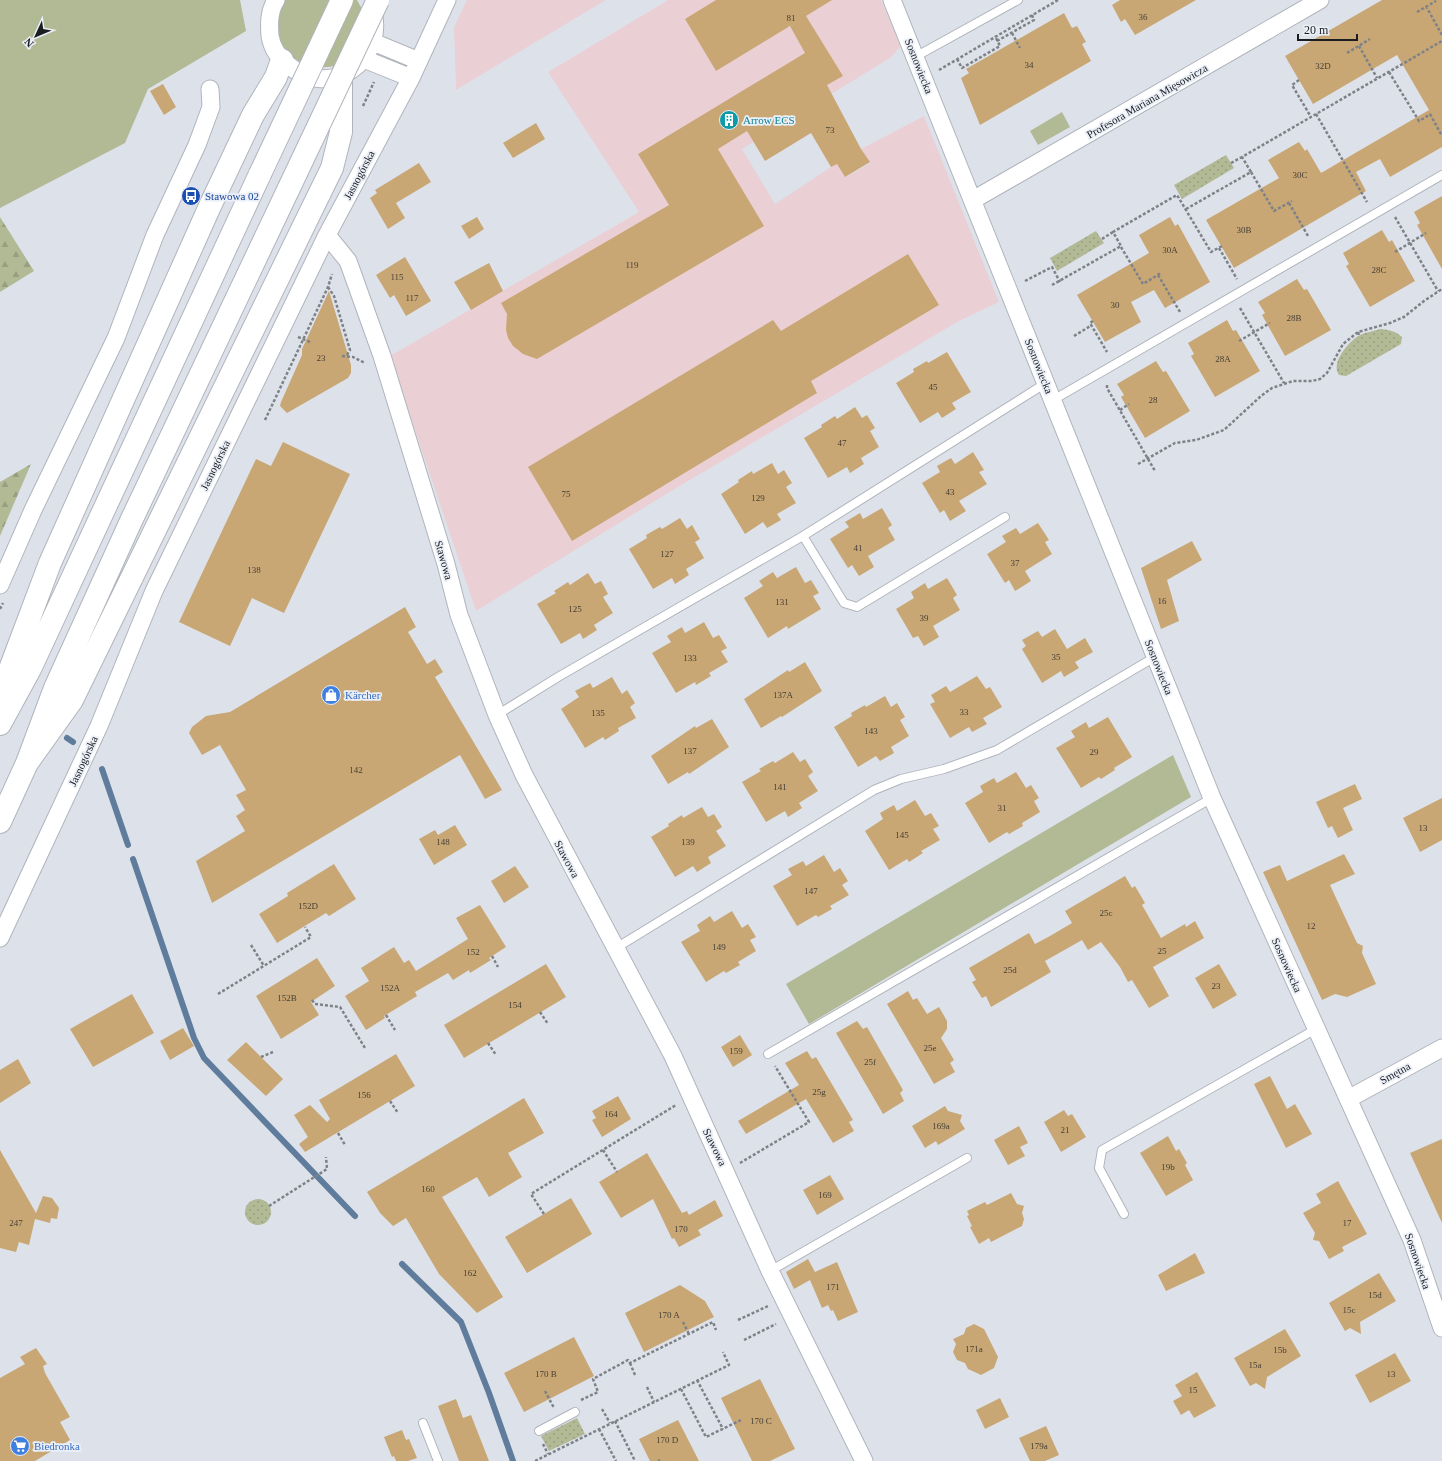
<svg xmlns="http://www.w3.org/2000/svg" width="1442" height="1461" viewBox="0 0 1442 1461" font-family="'Times New Roman',serif">
  <defs>
    <pattern id="forest-firs" width="22" height="20" patternUnits="userSpaceOnUse"><rect width="22" height="20" fill="#b2b995"/><path d="M5 1l3.5 6h-7zM16 11l3.5 6h-7z" fill="#989e80"/></pattern>
    <pattern id="park-dots" width="8" height="8" patternUnits="userSpaceOnUse"><rect width="8" height="8" fill="#b2b995"/><path d="M2 2h.1M6 6h.1" fill="none" stroke="#989e80" stroke-width="1.8" stroke-linecap="round"/></pattern>
  </defs>
  <rect width="100%" height="100%" fill="#dde2ea"/>
  <path fill="#ead0d5" d="M467,0h139l-150,90 -2,-63z
    M668,0h213l20,46 -11,12 -148,91 33,55 62,-41 9,14 24,-14 -9,-14 63,-33 75,186 -40,19 -291,172 -192,118 -86,-255 249,-144 -91,-140z"/>
  <path fill="#b2b995" d="M0,0h240l6,31 -98,58 -23,54 -125,65z
    M284,0h73l5,9 -24,56c-41,12 -79,-27 -54,-65z
    M1062,112l8,15 -32,18 -8,-14z
    M1173,755l18,42 -382,227 -23,-40z"/>
  <path fill="url(#forest-firs)" d="M0,217l34,54 -34,21z
    M31,464l-31,72v-54z"/>
  <path fill="url(#park-dots)" d="M1226,155l8,13 -52,31 -8,-14z
    M1096,231l8,12 -47,28 -7,-13z
    M1381,329c9,1 14,2 21,8l-1,7 -55,32 -7,-1c-9,-12 10,-34 21,-40 6,-3 14,-4 21,-6z
    M245 1212a13 13 0 1 1 26 0a13 13 0 1 1-26 0Z
    M577,1418l8,16 -36,17 -8,-15z"/>
  <g fill="none" stroke-linecap="round" stroke-linejoin="round">
    <path stroke="#607c9c" stroke-width="6" d="M67,738l6,4
      M102,769l26,76
      M133,859l61,179 10,20 151,158
      M402,1264l59,58 28,71 24,68"/>
  </g>
  <path fill="#c8a775" d="M716,0h116l-26,16 37,60 -16,9 34,64 9,13 -25,15 -8,-13 -6,3 -20,-34 -46,28 -18,-30 -29,18 46,77 -227,133 -14,-5 -10,-8 -5,-8 -2,-8 1,-16 -6,-11 168,-98 -31,-51 167,-101 -15,-27 -74,45 -31,-52z
    M1120,0h76l-61,35 -10,-16 -4,3 -9,-17z
    M1382,0h60v147l-52,30 -10,-18 -24,13 10,19 -132,77 -28,-48 73,-42 -11,-18 31,-18 6,9 2,-2 14,24 108,-63 -32,-55 -84,49 -28,-48z
    M1064,13l8,15 5,-2 9,16 -4,2 9,17 -111,64 -19,-47 8,-5 -3,-4z
    M163,84l13,23 -12,8 -14,-24z
    M536,123l9,16 -32,19 -10,-15z
    M419,163l12,19 -35,21 9,15 -17,11 -18,-31 7,-5 -2,-3z
    M1442,196v73l-25,-44 3,-2 -6,-11z
    M477,217l7,12 -15,10 -8,-13z
    M1170,217l5,9 3,-2 5,9 27,49 -45,26 -11,-18 -23,12 10,20 -36,20 -28,-47 72,-42 -10,-18z
    M1382,230l7,12 3,-2 23,41 -45,26 -24,-41 3,-2 -6,-11z
    M908,254l31,51 -128,76 6,12 -245,148 -44,-74 245,-147 8,11z
    M405,257l26,44 -25,15 -12,-21 -4,3 -14,-23z
    M489,263l14,28 -32,19 -17,-28z
    M1297,279l7,11 3,-1 24,41 -46,26 -23,-41 3,-2 -7,-11z
    M329,291l22,74v8l-3,5 -61,35 -7,-7 1,-4 21,-47v-6z
    M1227,320l6,11 3,-1 24,41 -45,26 -24,-41 3,-2 -6,-11z
    M947,352l24,40 -19,11 4,6 -14,9 -4,-6 -18,11 -24,-40 18,-11 -1,-3 14,-8 1,2z
    M1156,361l7,11 3,-1 24,40 -45,27 -24,-41 3,-2 -7,-11z
    M855,407l7,11 5,-3 8,13 -5,3 9,16 -18,11 3,6 -14,9 -3,-6 -19,11 -24,-40 18,-11 -1,-2 14,-9 2,3z
    M283,442l67,32 -66,139 -32,-15 -22,48 -51,-24 77,-163 15,7z
    M973,452l11,18 -5,2 8,12 -28,17 7,10 -16,10 -6,-11 -4,3 -18,-30 18,-11 -3,-6 14,-8 4,6z
    M772,463l6,11 6,-4 8,13 -6,4 10,16 -19,11 4,6 -14,8 -4,-6 -18,12 -24,-40 18,-12 -1,-2 14,-9 1,3z
    M882,508l10,17 -4,3 7,12 -27,16 6,11 -15,9 -7,-11 -4,3 -18,-29 19,-12 -4,-5 15,-9 3,6z
    M680,518l7,11 5,-4 8,14 -5,3 9,16 -18,11 3,6 -14,9 -3,-6 -19,11 -24,-40 18,-11 -1,-3 14,-8 2,2z
    M1038,523l11,17 -4,2 7,12 -27,17 6,10 -16,10 -6,-11 -4,3 -18,-29 19,-12 -4,-6 14,-8 4,6z
    M1192,541l10,19 -35,20 12,41 -18,8 -20,-61z
    M796,567l9,16 6,-3 8,13 -6,3 8,13 -33,20 -1,-3 -19,12 -24,-40 19,-12 -4,-5 14,-9 4,6z
    M588,573l7,11 6,-3 7,13 -5,3 10,16 -19,12 3,5 -14,9 -3,-6 -19,11 -24,-40 19,-11 -2,-2 14,-9 2,3z
    M947,578l10,17 -4,3 7,12 -27,16 6,11 -15,9 -6,-10 -5,2 -17,-29 18,-11 -3,-6 14,-9 3,6z
    M405,607l11,20 -8,5 19,32 8,-5 8,13 -8,5 67,113 -17,9 -25,-44 -248,148 -16,-42 49,-30 -9,-15 9,-6 -9,-15 10,-5 -26,-45 -18,10 -13,-22 3,-6 14,-11 24,-4z
    M704,622l9,16 6,-3 8,13 -6,3 7,11 -19,11 2,3 -15,9 -1,-3 -19,11 -24,-40 19,-11 -4,-6 15,-9 3,6z
    M1055,629l12,20 18,-11 8,14 -18,10 4,6 -15,9 -3,-6 -19,12 -20,-34 4,-3 -4,-6 16,-9 4,6z
    M805,662l17,29 -40,26 -1,-1 -20,12 -17,-29 44,-29 1,2z
    M977,676l9,13 4,-2 12,20 -19,11 4,6 -15,8 -3,-5 -19,11 -20,-34 5,-2 -4,-7 15,-9 4,6z
    M612,677l10,17 5,-4 8,13 -5,4 6,11 -18,10 1,3 -14,9 -2,-3 -18,11 -24,-39 18,-12 -4,-6 15,-8 3,5z
    M885,696l6,11 6,-4 8,14 -5,3 9,16 -18,11 3,6 -14,8 -4,-5 -18,11 -24,-40 18,-11 -1,-3 14,-8 1,2z
    M1108,717l24,40 -18,11 1,2 -14,9 -2,-2 -18,11 -25,-40 19,-11 -4,-6 15,-9 3,6z
    M712,719l17,28 -40,27 -1,-2 -20,12 -17,-28 44,-30 1,2z
    M793,752l7,10 5,-3 8,13 -5,4 10,15 -19,12 3,5 -14,9 -3,-6 -19,11 -24,-40 19,-11 -2,-2 14,-8 2,2z
    M1016,772l10,16 5,-3 8,13 -5,3 6,11 -18,11 1,3 -14,8 -2,-2 -18,11 -24,-40 18,-11 -3,-6 14,-8 3,5z
    M1355,784l7,15 -19,9 10,22 -15,8 -6,-12 -4,2 -12,-26z
    M1442,798v42l-22,12 -17,-34z
    M915,800l10,16 6,-3 8,13 -6,3 7,11 -19,11 2,2 -14,9 -2,-3 -18,11 -24,-39 18,-12 -3,-6 14,-8 3,6z
    M702,807l6,10 6,-3 8,13 -6,4 10,15 -18,11 3,6 -14,9 -4,-6 -18,11 -24,-40 18,-11 -1,-2 14,-9 1,3z
    M455,825l12,20 -33,20 -15,-26 16,-9 3,5z
    M1344,854l11,20 -25,11 27,58 6,3 -1,7 14,31 -29,13 -12,-3 -13,6 -59,-128 17,-7 7,16z
    M824,855l10,17 6,-4 8,13 -6,4 7,10 -19,11 2,3 -14,8 -2,-2 -19,11 -24,-40 19,-11 -4,-6 15,-8 3,5z
    M334,864l22,35 -27,17 -3,-3 -49,30 -18,-29 29,-18 -1,-3z
    M515,866l14,21 -25,16 -13,-22z
    M1125,876l7,12 3,-2 10,17 -3,2 19,33 24,-14 1,3 9,-6 9,17 -51,29 16,29 -20,12 -17,-28 -4,2 -8,-15 -19,-25 -13,8 -6,-10 -37,21 6,11 -60,35 -5,-11 -4,2 -10,-16 4,-2 -7,-12 60,-35 6,11 15,-8 22,-13 -7,-12z
    M480,905l26,42 -17,11 2,2 -21,13 -1,-3 -16,10 -5,-7 -33,19 2,4 -33,20 1,2 -19,12 -21,-34 24,-15 -8,-13 33,-21 10,16 5,-3 7,11 52,-32 -12,-21z
    M732,911l10,17 6,-4 8,13 -6,3 6,11 -18,11 2,3 -14,8 -2,-2 -18,11 -25,-40 19,-11 -3,-6 13,-9 4,6z
    M317,958l18,28 -24,16 8,13 -38,24 -25,-43z
    M546,964l20,33 -102,61 -20,-33z
    M1219,964l18,31 -24,14 -18,-31z
    M908,991l5,9 4,-2 10,16 12,-7 8,14v8l-6,9 13,22 -4,3 5,9 -21,12 -47,-80z
    M132,994l22,39 -61,34 -23,-38z
    M857,1021l6,8 4,-2 36,63 -3,3 4,8 -21,13 -47,-81z
    M183,1028l11,18 -24,14 -10,-19z
    M740,1035l12,20 -19,12 -12,-20z
    M246,1042l37,37 -17,17 -39,-36z
    M807,1051l5,8 4,-2 37,63 -4,2 5,9 -21,12 -27,-44 -60,35 -8,-13 61,-36 -14,-22z
    M396,1054l19,32 -110,66 -6,-8 9,-7 -14,-22 16,-10 17,17 3,-3 -11,-19z
    M18,1059l13,24 -31,20v-33z
    M1270,1076l17,33 8,-5 17,30 -26,14 -32,-64z
    M618,1096l13,23 -29,18 -10,-17 4,-2 -4,-7z
    M524,1098l20,35 -36,20 14,24 -33,20 -12,-20 -35,20 61,100 -26,16 -38,-39 -33,-56 -13,8 -13,-13 -13,-21z
    M945,1106l3,5 14,4 -2,6 5,8 -27,16 -2,-4 -11,7 -13,-22z
    M1064,1110l4,6 4,-2 14,23 -25,15 -17,-30z
    M1019,1126l9,17 -8,4 5,9 -17,9 -14,-25z
    M1168,1136l8,15 3,-2 8,14 -2,2 8,15 -27,16 -26,-43z
    M1442,1139v84l-32,-70z
    M0,1150l36,63 7,-17 9,2 7,10 -2,11 -6,-1 -1,5 -15,-4 -6,26 -10,-3 -3,10 -16,-4z
    M647,1153l35,60 5,-2 2,4 26,-15 8,16 -25,14 3,5 -22,12 -5,-9 -2,1 -19,-40 -32,19 -22,-36z
    M830,1175l14,24 -27,16 -14,-25z
    M1338,1181l29,53 -25,13 2,4 -15,8 -10,-18 -6,-1 2,-7 -12,-20 18,-10 -5,-9z
    M1011,1193l6,11 7,2 -2,7 2,6 -2,7 -31,16 -2,-4 -10,6 -9,-17 2,-1 -5,-10 2,-1 -2,-4 18,-9 2,3z
    M571,1198l21,36 -65,39 -22,-36z
    M1195,1253l10,20 -39,18 -8,-16z
    M808,1259l7,13 22,-10 21,50 -20,9 -5,-11 -2,1 -3,-6 -6,3 -12,-28 -16,9 -8,-17z
    M1379,1273l17,28 -36,21 1,12 -11,-6 -5,3 -16,-28z
    M680,1285l25,16 9,16 -70,35 -19,-39z
    M974,1324l10,5 14,28 -4,11 -13,7 -13,-6 -3,-6 -8,-3 -4,-8 3,-8 -3,-5 11,-5 2,-6z
    M1285,1329l16,27 -34,21 -2,12 -9,-6 -6,3 -16,-28z
    M574,1337l20,39 -70,36 -20,-39z
    M36,1348l11,16 -4,2 2,7 25,44 -10,5 10,18 -35,21h-35v-83l25,-14 -5,-7z
    M1395,1353l16,28 -41,22 -15,-28z
    M1197,1372l19,34 -22,12 -5,-8 -8,5 -8,-14 9,-5 -7,-11z
    M760,1379l35,70 -25,12h-18l-31,-63z
    M1000,1398l9,19 -24,12 -9,-19z
    M456,1399l7,19 8,-3 18,46h-30l-21,-55z
    M678,1420l21,41h-49l-11,-22z
    M1046,1426l13,29 -14,6h-15l-11,-23z
    M402,1430l4,10 3,-1 8,19 -9,3h-12l-2,-5 -2,1 -8,-20z"/>
  <g fill="none" stroke-linecap="round" stroke-linejoin="round">
    <g stroke="#b0b4bc" stroke-width="10">
      <path id="service" d="M915,57l103,-57
        M1053,400l389,-225
        M803,536l243,-153
        M497,715l61,-38 245,-141 41,67 13,4 148,-90
        M616,948l258,-158 27,-11 43,-10 53,-19 158,-93
        M768,1054l444,-256
        M1124,1214l-25,-46 3,-18 214,-121
        M770,1271l197,-113
        M423,1423l15,38
        M539,1431l36,-19"/>
    </g>
    <g stroke="#b0b4bc" stroke-width="19">
      <path id="minor" d="M276,0c-7,11 -7,23 -6,36 2,12 8,21 17,28 42,38 101,-3 85,-57
        M892,0l320,798 200,442 30,88
        M373,42l46,19
        M364,59l47,19
        M973,200l347,-200
        M327,235l21,26 34,95 64,208 13,51 38,100 27,60 149,281 97,215 94,190
        M0,585l33,-75 83,-172 39,-103 42,-90 14,-38 -1,-18
        M0,938l99,-212 55,-135 173,-356 84,-157 36,-78
        M1348,1099l94,-51"/>
    </g>
    <g stroke="#b0b4bc" stroke-width="24">
      <path id="primary" d="M0,701l4,-16 46,-122 160,-357 43,-91 23,-38 6,-17
        M0,724l30,-55 230,-495
        M27,763l45,-63 260,-532 9,-36v-56
        M0,822l27,-59 28,-75 76,-167 158,-333"/>
    </g>
    <path stroke="#7e8287" stroke-width="2.5" stroke-dasharray="3 2" stroke-linecap="butt" d="M1426,6l16,29
      M1417,12l19,-11
      M1012,33l8,15
      M997,41l37,-21 -2,-5
      M1359,46l18,32
      M1347,53l23,-14
      M957,59l5,9 38,-22 -5,-10
      M939,70l119,-70
      M1389,72l30,49 12,-7
      M1299,80l-7,5 19,32
      M363,106l11,-24
      M1316,114l51,88
      M1430,114l12,22
      M1231,163l11,-6
      M1251,172l23,39 18,-10
      M1289,203l19,33
      M1186,209l65,-37 -9,-15 200,-116
      M1395,217l43,74
      M1102,239l11,-7
      M1121,247l22,37 18,-11
      M1219,248l18,31
      M1395,252l31,-19
      M1158,275l22,37
      M1025,281l27,-14 8,15
      M1052,285l69,-39 -8,-14 64,-37 34,57 11,-6
      M328,287l6,9 16,54 -3,5
      M1240,308l44,75
      M1093,321l-3,2 17,29
      M1358,332l1,3
      M1074,336l18,-11
      M298,337l12,5
      M1239,341l31,-18
      M342,356l11,1 12,6
      M1107,385v3l48,83
      M1120,410l9,-6
      M265,420l63,-133 4,-13
      M1138,464l37,-21 21,-3 28,-10 37,-34 11,-8 21,-7h19l8,-2 7,-6 16,-29 15,-12 32,-9 14,-6 20,-16 18,-12
      M0,609l3,-6
      M251,945l13,21
      M492,956l6,11
      M218,994l93,-57 -6,-10
      M312,1000l3,4 25,3 25,41
      M540,1012l8,12
      M386,1015l9,15
      M488,1043l8,12
      M261,1057l12,-5
      M390,1101l8,12
      M338,1133l7,12
      M603,1150l14,22
      M740,1163l69,-41 -34,-56
      M269,1206l58,-37 -1,-12
      M544,1214l-13,-20 145,-89
      M738,1320l30,-14
      M683,1322l6,12
      M744,1340l32,-16
      M630,1363l5,12
      M697,1380l26,49
      M647,1387l7,15
      M681,1389l25,48 35,-17
      M545,1391l9,17
      M581,1400l17,-8 -5,-13 35,-19 2,3 83,-41 3,8
      M602,1409l8,14
      M615,1421l20,40
      M599,1429l17,32
      M543,1444l5,10
      M535,1461l194,-96 -6,-13
      M658,1461l2,-1"/>
    <use href="#service" stroke="#fff" stroke-width="8"/>
    <use href="#minor" stroke="#fff" stroke-width="17"/>
    <use href="#primary" stroke="#fff" stroke-width="22"/>
    <g stroke="#b0b4bc" stroke-width="24" stroke-linecap="butt">
      <path id="primary-bridge" d="M260,174l82,-174
        M289,188l89,-188"/>
    </g>
    <use href="#primary-bridge" stroke="#fff" stroke-width="22"/>
  </g>
  <defs>
    <g id="building-disc" transform="scale(1)"><circle r="9.5" fill="#0f9aa8" stroke="#eaeff8"/><path d="M-4-6H4V6H1V3H-1V6H-4ZM-2.5-4.3h1.7v1.8h-1.7ZM.8-4.3h1.7v1.8H.8ZM-2.5-1h1.7V.8h-1.7ZM.8-1h1.7V.8H.8Z" fill="#fff"/></g>
    <g id="bus-disc" transform="scale(1)"><circle r="9.5" fill="#1a4fb4" stroke="#eaeff8"/><path d="M-5-6H5V4H4V6H2V4H-2V6H-4V4H-5ZM-3.5-4V0h7V-4ZM-3.5 1.2v1.5H-2V1.2ZM2 1.2v1.5H3.5V1.2Z" fill="#fff"/></g>
    <g id="shop-disc" transform="scale(1)"><circle r="9.5" fill="#3f7fe0" stroke="#eaeff8"/><path d="M-5-2.5h2.3a2.7 3.5 0 0 1 5.4 0H5L5.5 6h-11ZM-1.5-2.5h3a1.5 2.3 0 0 0-3 0Z" fill="#fff"/></g>
    <g id="supermarket-disc" transform="scale(1)"><circle r="9.5" fill="#3f7fe0" stroke="#eaeff8"/><path d="M-6-5.5h2.5l.6 2H6L4.5 2H-2.5L-4.4-4H-6ZM-1.5 3.2a1.3 1.3 0 1 0 .1 0ZM3 3.2a1.3 1.3 0 1 0 .1 0Z" fill="#fff"/></g>
  </defs>
  <g fill-rule="evenodd">
    <use href="#building-disc" x="729" y="120"/>
    <use href="#bus-disc" x="191" y="196"/>
    <use href="#shop-disc" x="331" y="695"/>
    <use href="#supermarket-disc" x="20" y="1446"/>
  </g>
  <g text-anchor="middle" stroke-width="3.5" stroke-linejoin="round" paint-order="stroke">
    <g font-size="9" fill="#463f34">
      <text x="1143" y="20">36</text>
      <text x="791" y="21">81</text>
      <text x="1029" y="68">34</text>
      <text x="1323" y="69">32D</text>
      <text x="830" y="133">73</text>
      <text x="1300" y="178">30C</text>
      <text x="1244" y="233">30B</text>
      <text x="1170" y="253">30A</text>
      <text x="632" y="268">119</text>
      <text x="1379" y="273">28C</text>
      <text x="397" y="280">115</text>
      <text x="412" y="301">117</text>
      <text x="1115" y="308">30</text>
      <text x="1294" y="321">28B</text>
      <text x="321" y="361">23</text>
      <text x="1223" y="362">28A</text>
      <text x="933" y="390">45</text>
      <text x="1153" y="403">28</text>
      <text x="842" y="446">47</text>
      <text x="950" y="495">43</text>
      <text x="566" y="497">75</text>
      <text x="758" y="501">129</text>
      <text x="858" y="551">41</text>
      <text x="667" y="557">127</text>
      <text x="1015" y="566">37</text>
      <text x="254" y="573">138</text>
      <text x="1162" y="604">16</text>
      <text x="782" y="605">131</text>
      <text x="575" y="612">125</text>
      <text x="924" y="621">39</text>
      <text x="1056" y="660">35</text>
      <text x="690" y="661">133</text>
      <text x="783" y="698">137A</text>
      <text x="964" y="715">33</text>
      <text x="598" y="716">135</text>
      <text x="871" y="734">143</text>
      <text x="690" y="754">137</text>
      <text x="1094" y="755">29</text>
      <text x="356" y="773">142</text>
      <text x="780" y="790">141</text>
      <text x="1002" y="811">31</text>
      <text x="1423" y="831">13</text>
      <text x="902" y="838">145</text>
      <text x="443" y="845">148</text>
      <text x="688" y="845">139</text>
      <text x="811" y="894">147</text>
      <text x="308" y="909">152D</text>
      <text x="1106" y="916">25c</text>
      <text x="1311" y="929">12</text>
      <text x="719" y="950">149</text>
      <text x="1162" y="954">25</text>
      <text x="473" y="955">152</text>
      <text x="1010" y="973">25d</text>
      <text x="1216" y="989">23</text>
      <text x="390" y="991">152A</text>
      <text x="287" y="1001">152B</text>
      <text x="515" y="1008">154</text>
      <text x="930" y="1051">25e</text>
      <text x="736" y="1054">159</text>
      <text x="870" y="1065">25f</text>
      <text x="819" y="1095">25g</text>
      <text x="364" y="1098">156</text>
      <text x="611" y="1117">164</text>
      <text x="941" y="1129">169a</text>
      <text x="1065" y="1133">21</text>
      <text x="1168" y="1170">19b</text>
      <text x="428" y="1192">160</text>
      <text x="825" y="1198">169</text>
      <text x="16" y="1226">247</text>
      <text x="1347" y="1226">17</text>
      <text x="681" y="1232">170</text>
      <text x="470" y="1276">162</text>
      <text x="833" y="1290">171</text>
      <text x="1375" y="1298">15d</text>
      <text x="1349" y="1313">15c</text>
      <text x="669" y="1318">170 A</text>
      <text x="974" y="1352">171a</text>
      <text x="1280" y="1353">15b</text>
      <text x="1255" y="1368">15a</text>
      <text x="546" y="1377">170 B</text>
      <text x="1391" y="1377">13</text>
      <text x="1193" y="1393">15</text>
      <text x="761" y="1424">170 C</text>
      <text x="667" y="1443">170 D</text>
      <text x="1039" y="1449">179a</text>
    </g>
    <g font-size="11" fill="#1a1c1f" stroke="#eaeff8">
      <text transform="translate(919 66) rotate(68)" y="4">Sosnowiecka</text>
      <text transform="translate(1147 101) rotate(-30)" y="4">Profesora Mariana Mięsowicza</text>
      <text transform="translate(359 175) rotate(-62)" y="4">Jasnogórska</text>
      <text transform="translate(1039 366) rotate(68)" y="4">Sosnowiecka</text>
      <text transform="translate(215 465) rotate(-64)" y="4">Jasnogórska</text>
      <text transform="translate(444 560) rotate(74)" y="4">Stawowa</text>
      <text transform="translate(1159 667) rotate(68)" y="4">Sosnowiecka</text>
      <text transform="translate(83 761) rotate(-65)" y="4">Jasnogórska</text>
      <text transform="translate(567 859) rotate(62)" y="4">Stawowa</text>
      <text transform="translate(1287 965) rotate(66)" y="4">Sosnowiecka</text>
      <text transform="translate(1395 1073) rotate(-29)" y="4">Smętna</text>
      <text transform="translate(715 1147) rotate(64)" y="4">Stawowa</text>
      <text transform="translate(1418 1261) rotate(71)" y="4">Sosnowiecka</text>
    </g>
    <g font-size="11" fill="#0d838f" stroke="#eaeff8" text-anchor="start">
      <text x="743" y="124">Arrow ECS</text>
    </g>
    <g font-size="11" fill="#164399" stroke="#eaeff8" text-anchor="start">
      <text x="205" y="200">Stawowa 02</text>
    </g>
    <g font-size="11" fill="#366cbe" stroke="#eaeff8" text-anchor="start">
      <text x="345" y="699">Kärcher</text>
      <text x="34" y="1450">Biedronka</text>
    </g>
  </g>
  <g transform="translate(36 36) rotate(226)" stroke="#eaeff8" stroke-width="3" paint-order="stroke">
  <path d="M0-3L7 15L0 10L-7 15Z" fill="#1a1c1f"/>
  <text y="-6" font-size="11" font-weight="bold" text-anchor="middle" fill="#1a1c1f">N</text>
  </g>
  <path d="M1298 34v6h59v-6" fill="none" stroke="#1a1c1f" stroke-width="2"/>
  <text x="1304" y="34" font-size="12" fill="#1a1c1f" stroke="#eaeff8" stroke-width="3" paint-order="stroke">20 m</text>
</svg>
